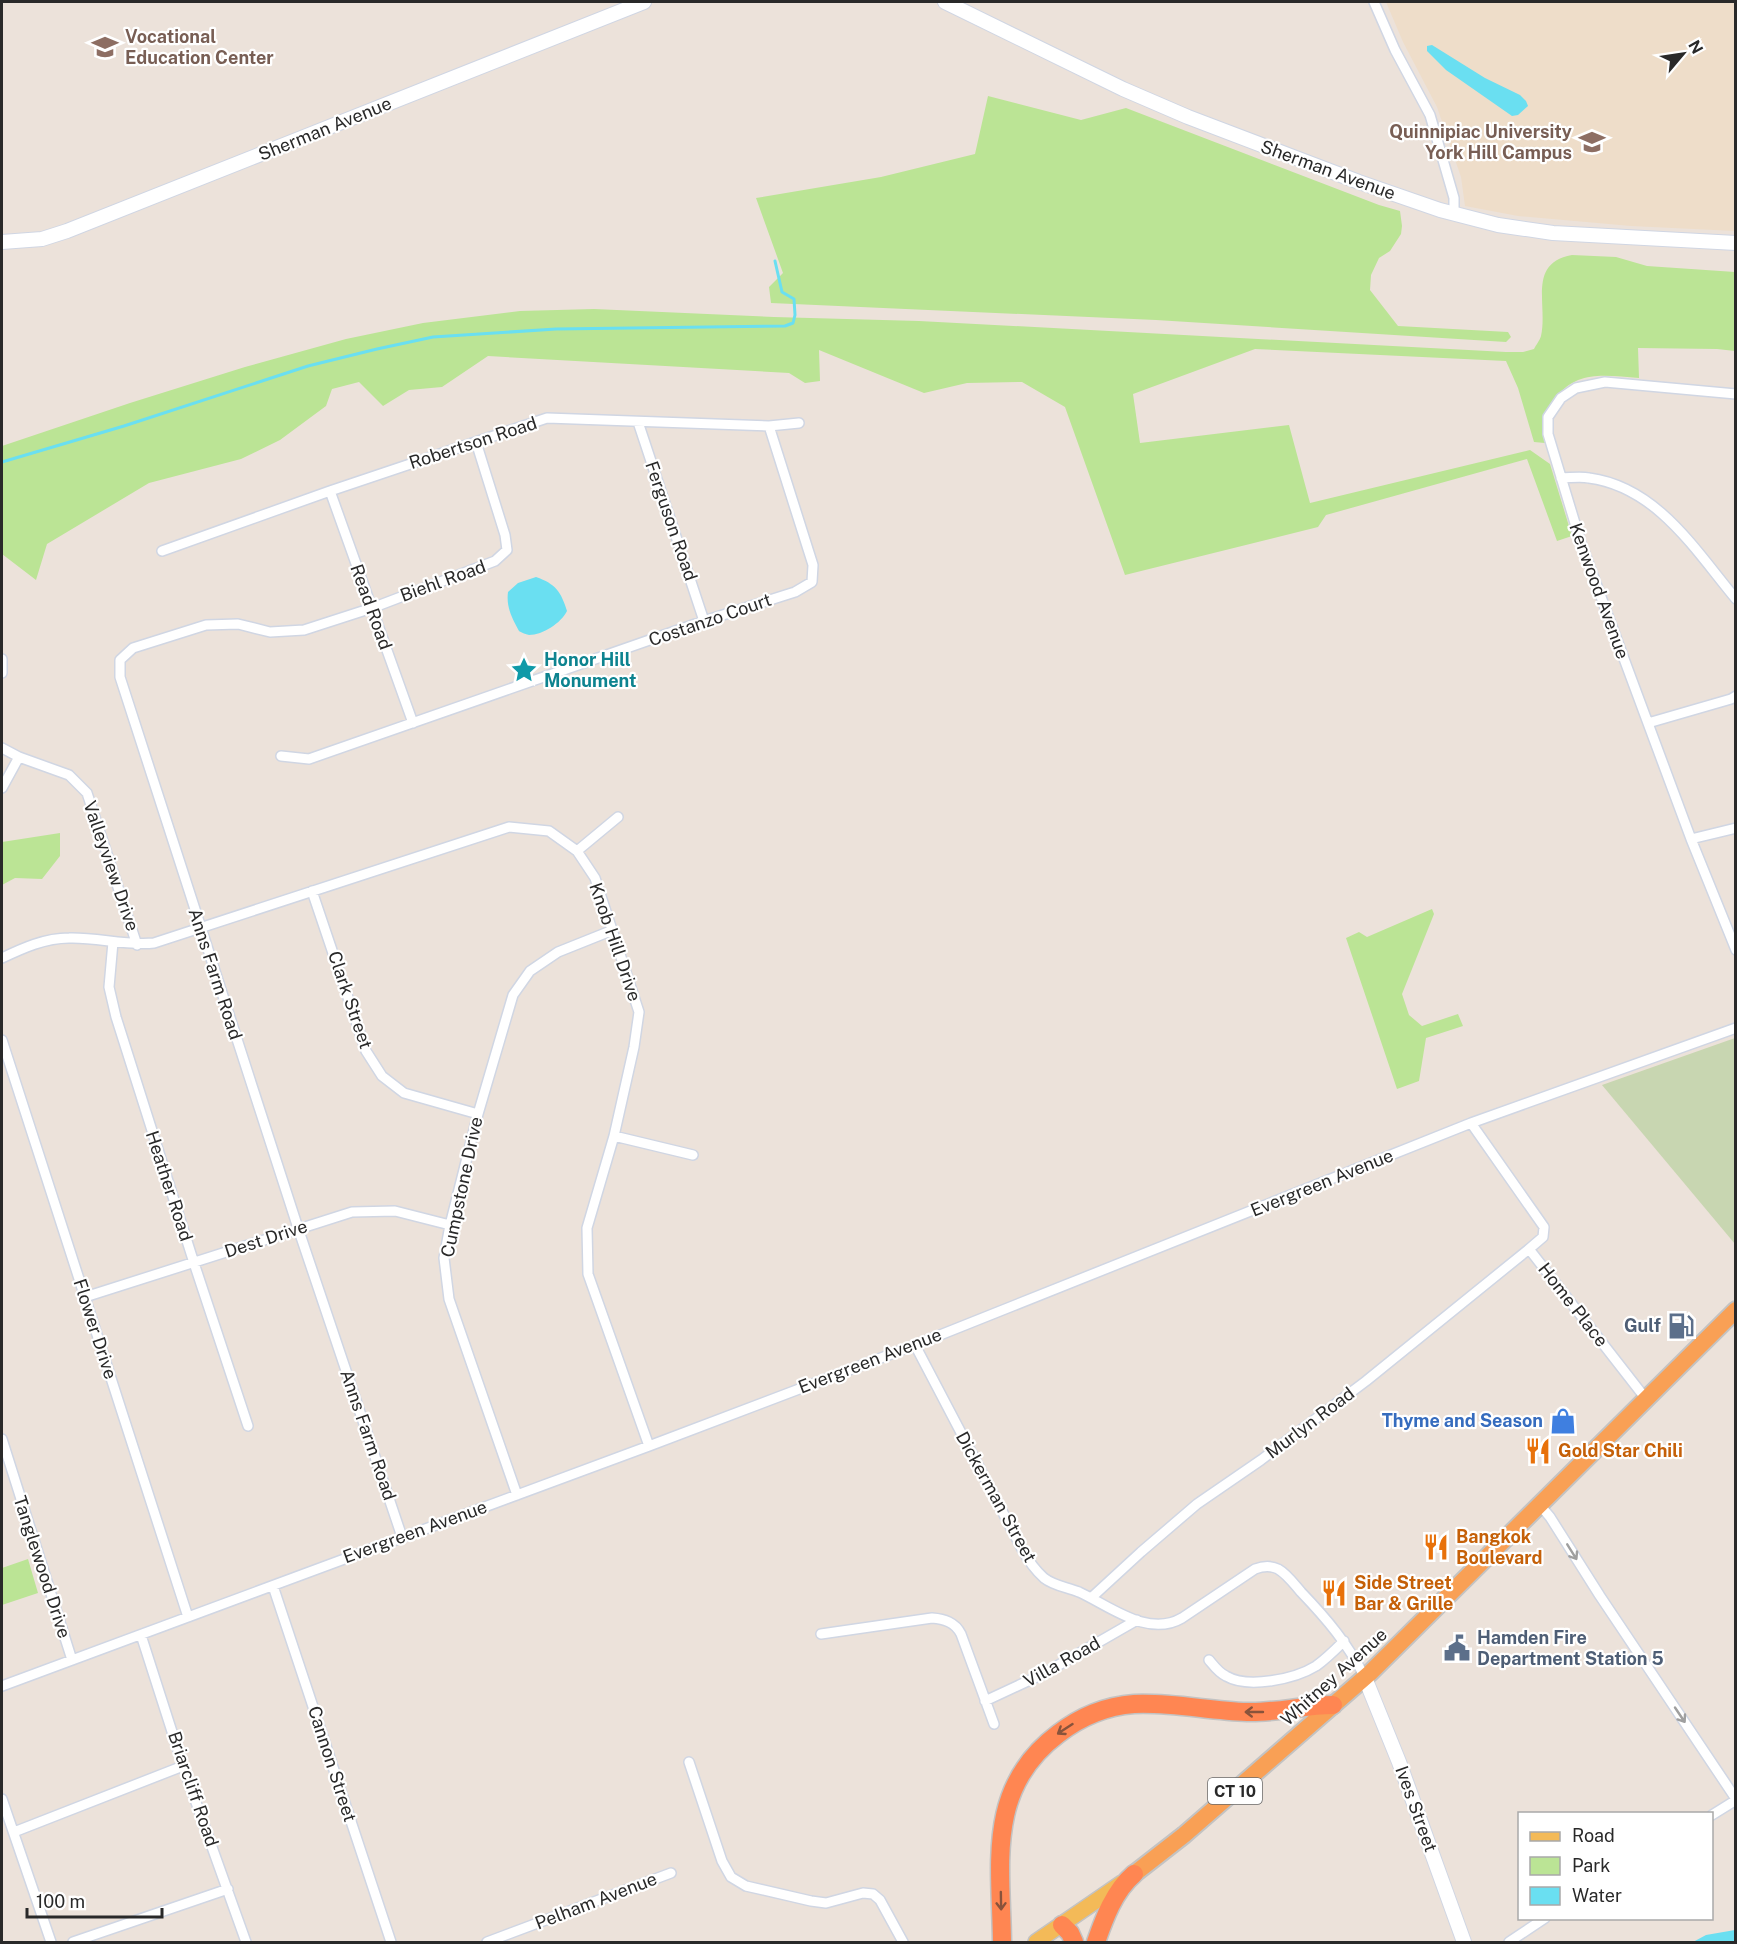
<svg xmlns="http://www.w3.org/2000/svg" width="1737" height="1944" viewBox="0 0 1737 1944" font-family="'Public Sans',sans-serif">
  <rect width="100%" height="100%" fill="#ece2da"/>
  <path fill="#eeddc9" d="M1386,2h349v229l-104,-5 -113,-10 -53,-10 -4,-29 -24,-70 -34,-65z"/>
  <path fill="#bbe495" d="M988,96l93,24 45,-12 253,97 21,6 2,15 -1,8 -11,17 -11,7 -8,17 -1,15 28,36 110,6 3,5 -5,5 -350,-22 -385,-17 -2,-16 14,-14 -27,-75 125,-21 94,-23z
    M1572,255l44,2 31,9 88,6v79l-18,-2 -79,-1 1,30c-32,-2 -62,-9 -83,20 -10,15 -12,28 -11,45l-11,-1 -16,-54 -12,-27 -251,-12 -122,45 7,49 149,-18 21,78 220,-53 20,14 22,72 -15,5 -30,-82 -201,56 -8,12 -193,48 -60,-168 -43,-25 -55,1 -43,10 -105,-43 1,31 -15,2 -16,-10 -301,-17 -46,31 -33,3 -26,16 -24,-24 -27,7 -6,17 -46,34 -39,19 -92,24 -102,61 -11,36 -34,-26v-108l128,-43 115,-36 101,-28 77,-16 97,-12 74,-2 180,8 145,4 587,31h17l11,-3c2,-4 6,-9 7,-13 7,-31 -14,-73 31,-81z
    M60,833v23l-18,23 -27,-1 -13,7v-43z
    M1432,909l2,5 -32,80 7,21 13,11 36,-12 5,12 -37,12 -7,43 -22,8 -51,-151 13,-6 8,5z
    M28,1559l10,34 -36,12v-37z"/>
  <path fill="#c8d6b1" d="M1735,1038h1l-1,206 -133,-159z"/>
  <path fill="#6adff1" d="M1432,45l53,33 35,17 6,6 2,5 -10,9 -6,1 -66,-46 -19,-19v-5z
    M536,577c20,7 25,15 31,34 -6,12 -24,24 -38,24 -1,0 -9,-3 -10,-4 -7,-13 -13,-24 -11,-39l10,-9z
    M1735,1930v12h-42l13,-7z"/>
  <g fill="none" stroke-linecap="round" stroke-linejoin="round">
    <path stroke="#6adff1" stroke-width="3" d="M2,462l122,-36 184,-60 69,-17 56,-12 123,-8 229,-3 8,-3 2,-8 -1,-16 -12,-7 -7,-31"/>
    <g stroke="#d0d6e3" stroke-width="12">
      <path id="minor" d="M1374,2l21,48 35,65 24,83v16
        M1736,394l-131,-12 -29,6 -15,10 -13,19v17l33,109 110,296 45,111
        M638,422l66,199
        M1561,478c9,0 19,-2 28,0 68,9 106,72 147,121
        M330,491l83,232
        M162,551l168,-60 217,-73 222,8 30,-3
        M2,659v14
        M1648,723l83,-24 5,-3
        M2,748l17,9 50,18 18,18 50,152
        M281,756l28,3 395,-138 91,-29 17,-10 1,-17 -44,-139
        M2,788l17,-31
        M1691,839l45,-11
        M577,851l41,-34
        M312,891l54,160 16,25 22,17 74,21
        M113,942l-4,45 7,30 78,246 54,163
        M2,958c21,-10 43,-20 67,-20 28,-1 56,8 85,5l355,-116 40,4 28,20 18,27 44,134 -5,35 -20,89 -27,92 1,46 61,172
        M2,1040l186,577
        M1471,1123l73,104 -1,10 -14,12 117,150
        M614,1136l79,19
        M85,1297l267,-85 43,-1 55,14
        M915,1345l107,204c6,11 13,21 22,29 10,8 23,9 35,14 31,14 69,46 103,26l73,-49c8,-3 15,-4 23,0 9,5 16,15 23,23 25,26 48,53 64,86
        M2,1439l70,221
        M517,1495l-68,-196 -5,-41 6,-33 28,-111 35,-119 17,-24 28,-19 55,-22
        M1539,1504l11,13 50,79 136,203
        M402,1537l-104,-309 -178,-551v-17l13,-12 73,-23 32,-1 32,8 34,-2 68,-22 123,-47 12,-11 -2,-15 -29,-93
        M273,1586l118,356
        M1091,1598l50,-46 56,-48 64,-44 105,-79 163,-132
        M821,1634l111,-16c12,1 23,4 29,16l33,90
        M141,1635l42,131 63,176
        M1209,1660c5,6 10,13 17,16 22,13 69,3 90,-10 10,-7 19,-16 28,-25
        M2,1686l647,-240 266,-101 556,-222 265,-95
        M985,1701l58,-27 94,-54
        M689,1762l33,99 9,16 15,9 65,15 15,2 37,-10 10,1 7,6 23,42
        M2,1799l49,143
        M1712,1815l24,-15
        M14,1832l169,-66
        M73,1942l155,-53
        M487,1942l184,-69
        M1509,1942l36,-24"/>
    </g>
    <g stroke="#d0d6e3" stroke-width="16">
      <path id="secondary" d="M945,2l178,87 65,28 171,65 81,28 58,15 55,8 183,10
        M2,242l40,-3 25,-8 577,-229
        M1365,1678l34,84 65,180"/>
    </g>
    <g stroke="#c3c3c3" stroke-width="18">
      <path id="primary" d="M1036,1942l86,-59"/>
    </g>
    <g stroke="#c3c3c3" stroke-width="20">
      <path id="trunk" d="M1134,1874l50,-39 186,-162 366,-363"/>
    </g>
    <g stroke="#c3c3c3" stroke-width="21">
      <path id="motorway" d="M1062,1925l8,8 4,9
        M1002,1942c-1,-79 -16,-154 56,-208 22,-17 49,-28 76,-30 38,-2 75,7 113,8 29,1 57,-7 86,-7
        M1096,1942c8,-23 18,-51 38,-68"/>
    </g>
    <use href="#minor" stroke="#fff" stroke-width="9"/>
    <use href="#secondary" stroke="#fff" stroke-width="14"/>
    <use href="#primary" stroke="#f3ba58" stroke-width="15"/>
    <use href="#trunk" stroke="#f9a055" stroke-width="16"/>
    <use href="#motorway" stroke="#ff8652" stroke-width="18"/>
  </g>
  <defs><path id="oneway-shaft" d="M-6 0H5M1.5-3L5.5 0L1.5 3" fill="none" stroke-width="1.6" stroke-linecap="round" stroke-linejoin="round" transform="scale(1.5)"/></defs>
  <g stroke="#9f9f9f">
    <use href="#oneway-shaft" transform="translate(1572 1552) rotate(58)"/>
    <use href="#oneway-shaft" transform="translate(1680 1715) rotate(56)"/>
  </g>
  <g stroke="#89533b">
    <use href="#oneway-shaft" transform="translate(1254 1712) rotate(-180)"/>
    <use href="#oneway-shaft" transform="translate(1065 1729) rotate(147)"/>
    <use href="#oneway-shaft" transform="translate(1001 1901) rotate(89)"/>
  </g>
  <defs>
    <g id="school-bare" transform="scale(2.07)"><path d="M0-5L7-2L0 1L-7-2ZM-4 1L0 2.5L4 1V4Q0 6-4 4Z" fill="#8d6e63" stroke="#fff" stroke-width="2.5" paint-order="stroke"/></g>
    <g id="university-bare" transform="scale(2.07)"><path d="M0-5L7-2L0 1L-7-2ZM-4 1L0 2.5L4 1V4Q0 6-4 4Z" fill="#8d6e63" stroke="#fff" stroke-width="2.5" paint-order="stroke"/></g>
    <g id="sight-bare" transform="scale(2.07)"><path d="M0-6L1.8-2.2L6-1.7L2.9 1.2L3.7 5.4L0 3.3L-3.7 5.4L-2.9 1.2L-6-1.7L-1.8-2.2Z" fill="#0f9aa8" stroke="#fff" stroke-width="2.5" paint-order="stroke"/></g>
    <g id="fuel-bare" transform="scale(2.07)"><path d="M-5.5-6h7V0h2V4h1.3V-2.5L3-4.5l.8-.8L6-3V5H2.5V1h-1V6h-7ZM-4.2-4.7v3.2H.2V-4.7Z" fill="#5c6f8a" stroke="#fff" stroke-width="2.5" paint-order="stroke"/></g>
    <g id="shop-bare" transform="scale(2.07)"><path d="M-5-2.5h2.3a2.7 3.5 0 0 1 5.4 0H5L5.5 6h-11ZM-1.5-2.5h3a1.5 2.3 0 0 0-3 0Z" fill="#3f7fe0" stroke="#fff" stroke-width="2.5" paint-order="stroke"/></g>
    <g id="restaurant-bare" transform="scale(2.07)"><path d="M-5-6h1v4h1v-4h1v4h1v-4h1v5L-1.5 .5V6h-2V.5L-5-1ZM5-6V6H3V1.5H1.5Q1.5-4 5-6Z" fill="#e8710a" stroke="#fff" stroke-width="2.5" paint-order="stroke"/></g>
    <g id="civic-bare" transform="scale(2.07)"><path d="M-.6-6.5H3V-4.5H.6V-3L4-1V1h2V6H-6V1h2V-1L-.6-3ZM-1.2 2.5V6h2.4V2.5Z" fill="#5c6f8a" stroke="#fff" stroke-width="2.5" paint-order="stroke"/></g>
  </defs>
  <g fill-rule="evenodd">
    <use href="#school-bare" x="105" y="47"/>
    <use href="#university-bare" x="1592" y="142"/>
    <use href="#sight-bare" x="524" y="670"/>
    <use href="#fuel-bare" x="1681" y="1326"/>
    <use href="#shop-bare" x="1563" y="1421"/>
    <use href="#restaurant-bare" x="1538" y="1451"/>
    <use href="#restaurant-bare" x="1436" y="1547"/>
    <use href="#restaurant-bare" x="1334" y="1593"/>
    <use href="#civic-bare" x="1457" y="1648"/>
  </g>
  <g text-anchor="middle" stroke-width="4.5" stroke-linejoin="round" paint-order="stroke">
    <rect fill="#fff" stroke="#696969" stroke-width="1.5" x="1208" y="1778" width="54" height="26" rx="4.5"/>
    <g font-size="16" font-weight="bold" fill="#292929">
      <text x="1235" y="1797">CT 10</text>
    </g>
    <g font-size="18" font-weight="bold" fill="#785e54" stroke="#fff" text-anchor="start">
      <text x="125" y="43">Vocational<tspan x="125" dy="21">Education Center</tspan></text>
      <text x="1572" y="138" text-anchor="end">Quinnipiac University<tspan x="1572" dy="21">York Hill Campus</tspan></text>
    </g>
    <g font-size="18" fill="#292929" stroke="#fff">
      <text transform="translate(325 129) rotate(-22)" y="6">Sherman Avenue</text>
      <text transform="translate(1328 170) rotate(20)" y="6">Sherman Avenue</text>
      <text transform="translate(473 443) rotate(-18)" y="6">Robertson Road</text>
      <text transform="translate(671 521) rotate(71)" y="6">Ferguson Road</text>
      <text transform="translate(443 581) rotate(-20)" y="6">Biehl Road</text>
      <text transform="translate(1599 591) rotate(70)" y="6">Kenwood Avenue</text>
      <text transform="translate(371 607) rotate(70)" y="6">Read Road</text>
      <text transform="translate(710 620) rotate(-19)" y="6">Costanzo Court</text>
      <text transform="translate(111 866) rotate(71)" y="6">Valleyview Drive</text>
      <text transform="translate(615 942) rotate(71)" y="6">Knob Hill Drive</text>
      <text transform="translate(215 974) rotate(72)" y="6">Anns Farm Road</text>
      <text transform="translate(350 1000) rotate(71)" y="6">Clark Street</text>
      <text transform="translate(1322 1183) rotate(-22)" y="6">Evergreen Avenue</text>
      <text transform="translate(169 1186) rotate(72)" y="6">Heather Road</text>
      <text transform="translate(462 1187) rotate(-78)" y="6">Cumpstone Drive</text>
      <text transform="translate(266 1239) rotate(-18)" y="6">Dest Drive</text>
      <text transform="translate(1573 1305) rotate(52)" y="6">Home Place</text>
      <text transform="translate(95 1329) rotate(72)" y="6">Flower Drive</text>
      <text transform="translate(870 1361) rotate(-21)" y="6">Evergreen Avenue</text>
      <text transform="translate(1310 1423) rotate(-37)" y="6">Murlyn Road</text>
      <text transform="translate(368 1435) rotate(71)" y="6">Anns Farm Road</text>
      <text transform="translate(996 1497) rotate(61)" y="6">Dickerman Street</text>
      <text transform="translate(415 1532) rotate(-20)" y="6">Evergreen Avenue</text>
      <text transform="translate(42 1567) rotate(72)" y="6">Tanglewood Drive</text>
      <text transform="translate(1062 1662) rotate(-29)" y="6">Villa Road</text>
      <text transform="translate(1334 1677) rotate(-42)" y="6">Whitney Avenue</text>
      <text transform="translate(332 1764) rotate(72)" y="6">Cannon Street</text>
      <text transform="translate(193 1789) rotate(71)" y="6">Briarcliff Road</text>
      <text transform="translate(1416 1809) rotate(70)" y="6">Ives Street</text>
      <text transform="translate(596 1901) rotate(-21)" y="6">Pelham Avenue</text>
    </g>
    <g font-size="18" font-weight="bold" fill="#0d838f" stroke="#fff" text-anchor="start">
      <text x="544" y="666">Honor Hill<tspan x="544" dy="21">Monument</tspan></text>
    </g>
    <g font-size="18" font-weight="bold" fill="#4e5e75" stroke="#fff" text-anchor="end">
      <text x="1661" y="1332">Gulf</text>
      <text x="1477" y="1644" text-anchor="start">Hamden Fire<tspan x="1477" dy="21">Department Station 5</tspan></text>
    </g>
    <g font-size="18" font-weight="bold" fill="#366cbe" stroke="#fff" text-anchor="end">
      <text x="1543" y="1427">Thyme and Season</text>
    </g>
    <g font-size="18" font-weight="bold" fill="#c56008" stroke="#fff" text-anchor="start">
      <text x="1558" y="1457">Gold Star Chili</text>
      <text x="1456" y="1543">Bangkok<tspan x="1456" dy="21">Boulevard</tspan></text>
      <text x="1354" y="1589">Side Street<tspan x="1354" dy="21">Bar &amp; Grille</tspan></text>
    </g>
  </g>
  <rect width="1737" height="1944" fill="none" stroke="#292929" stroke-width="6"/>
  <rect x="1518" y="1812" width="195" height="108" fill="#ffffff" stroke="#a9a9a9" stroke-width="1.5"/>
  <rect x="1530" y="1832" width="30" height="9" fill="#f3ba58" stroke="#a9a9a9" stroke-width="1.5"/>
  <text x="1572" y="1842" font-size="18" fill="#292929">Road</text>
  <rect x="1530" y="1857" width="30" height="18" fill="#bbe495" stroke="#a9a9a9" stroke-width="1.5"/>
  <text x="1572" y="1872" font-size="18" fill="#292929">Park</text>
  <rect x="1530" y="1887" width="30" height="18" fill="#6adff1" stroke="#a9a9a9" stroke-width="1.5"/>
  <text x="1572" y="1902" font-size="18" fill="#292929">Water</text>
  <g transform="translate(1683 54) rotate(61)" stroke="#ffffff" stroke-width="4.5" paint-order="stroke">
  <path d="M0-4.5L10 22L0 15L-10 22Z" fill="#292929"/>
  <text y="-9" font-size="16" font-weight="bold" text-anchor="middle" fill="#292929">N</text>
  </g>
  <path d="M27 1908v9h135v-9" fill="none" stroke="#292929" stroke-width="3"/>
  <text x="36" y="1908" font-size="18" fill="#292929" stroke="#ffffff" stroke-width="4.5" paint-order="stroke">100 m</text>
</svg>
